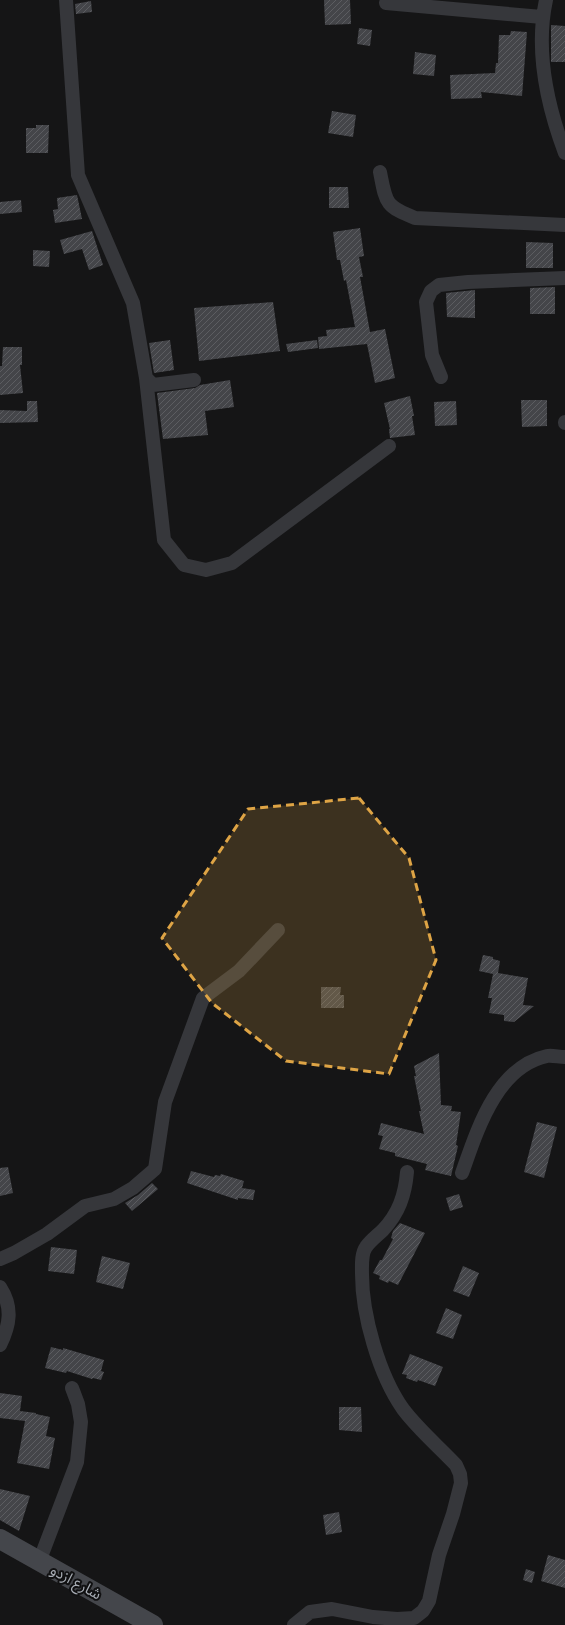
<svg xmlns="http://www.w3.org/2000/svg" width="565" height="1625" viewBox="0 0 565 1625" font-family="Mulish,'Noto Sans Arabic',sans-serif">
  <defs>
    <pattern id="building-hatch" width="6" height="6" patternUnits="userSpaceOnUse"><rect width="6" height="6" fill="#444549"/><path d="M-1 1l2-2M0 6l6-6M5 7l2-2" fill="none" stroke="#5c5d61"/></pattern>
  </defs>
  <rect width="100%" height="100%" fill="#151516"/>
  <path fill="url(#building-hatch)" d="M324,0h26l1,24 -26,1z
    M91,1l1,11 -16,2 -1,-10z
    M551,25l14,1v36h-14z
    M359,28l13,2 -2,16 -13,-2z
    M511,31l16,1 -5,64 -41,-4 1,6 -31,1 -1,-24 45,-2 1,-10h2l1,-28h11z
    M415,52l21,3 -2,21 -21,-2z
    M332,111l24,4 -3,22 -25,-4z
    M36,125h13l-1,28h-22v-25h10z
    M329,187h19l1,21h-20z
    M77,195l5,24 -27,4 -2,-13 5,-1 -1,-11z
    M21,200l1,12 -22,2v-12z
    M360,228l4,28 -5,1 4,20h-3l10,55 15,-3 10,49 -20,5 -8,-39 -48,5 -1,-12 9,-1 -1,-6 29,-3 -9,-47 -2,1 -4,-21h-3l-4,-28z
    M92,231l11,34 -14,5 -7,-21 -18,5 -4,-14z
    M526,242l27,1v25h-27z
    M33,250l17,1 -1,16 -16,-1z
    M555,287v27h-25v-26z
    M475,290v28l-28,-1 -1,-24z
    M273,302l7,49 -81,10 -5,-53z
    M170,340l4,30 -20,3 -5,-30z
    M317,340l1,8 -30,4 -2,-8z
    M3,347h19v18h-2l3,28 -23,2v-29h2z
    M230,380l4,27 -29,4 3,24 -45,4 -6,-46 38,-5 5,-3z
    M410,396l4,20h-2l3,19 -25,3 -1,-9h1l-6,-26z
    M521,400h26v26l-25,1z
    M27,401h10l1,21 -38,1v-13l27,1z
    M456,401l1,24 -22,1 -1,-24z
    M483,955l10,2v2l7,2 -2,12 30,5 -5,27 11,1 -20,16 -10,-1v-6l-15,-2 3,-15h-4l5,-24 -14,-3z
    M321,987h20l-1,8h4v13h-23z
    M439,1053l2,52 11,1 -1,5 10,1 -5,33 2,1 -7,30 -26,-6 2,-6 -32,-8v-3l-16,-4 4,-13 -5,-1 3,-12 43,11 -5,-23h2l-7,-35h2l-2,-10z
    M537,1122l20,5 -13,51 -20,-6z
    M8,1167l5,26 -13,3v-28z
    M191,1171l23,6 1,-2 5,1 1,-2 23,7 -2,7 13,2 -2,10 -15,-2v2l-51,-17z
    M152,1183l6,6 -26,22 -7,-8 13,-8z
    M459,1194l4,13 -13,4 -4,-13z
    M400,1223l25,10 -27,52 -9,-4 -1,2 -9,-4 1,-3 -7,-3 7,-13h2l11,-21 -2,-1 2,-7z
    M51,1247l26,3 -3,24 -26,-3z
    M102,1256l28,7 -7,26 -27,-7z
    M463,1266l16,7 -10,24 -16,-6z
    M446,1308l16,7 -9,24 -17,-6z
    M51,1347l12,3v-2l41,12 -3,11 3,1 -3,8 -8,-2 -1,1 -25,-8 -1,2 -21,-5z
    M410,1354l33,13 -8,19 -17,-6 -1,2 -11,-4 1,-3 -5,-1z
    M0,1393l22,3 -2,15 16,2v1l14,3 -4,19 9,2 -6,31 -32,-6 8,-42 -25,-3z
    M339,1407h22l1,25 -23,-2z
    M0,1489l30,7 -11,35 -19,-11z
    M339,1512l3,20 -16,3 -3,-20z
    M548,1555l17,5v28l-24,-7z
    M526,1569l9,3 -3,11 -9,-3z"/>
  <g fill="none" stroke-linecap="round" stroke-linejoin="round">
    <path stroke="#36373b" stroke-width="14" d="M66,0l12,175 55,128 13,75 7,7 41,-5
      M546,0c-11,51 1,105 19,153
      M386,3l156,14
      M380,172c6,31 5,34 35,46l150,7
      M441,377l-9,-22 -6,-53 5,-11 8,-6 29,-3 97,-4
      M146,378l18,162 20,25 22,5 26,-7 157,-117
      M565,422v1
      M462,1173c15,-42 34,-106 85,-117 5,-1 12,1 18,1
      M0,1259l14,-6 33,-19 38,-28 29,-7 19,-11 22,-19 10,-67 38,-104 36,-27 39,-41
      M0,1287c13,20 10,38 0,58
      M39,1562l38,-100 4,-40 -3,-18 -6,-16
      M294,1625l16,-13 22,-3 41,8 24,2 17,-1 9,-7 6,-10 10,-46 14,-41 8,-31 -1,-9 -4,-9c-18,-19 -38,-36 -53,-56 -24,-34 -41,-94 -41,-135 0,-8 -1,-20 4,-27 4,-6 12,-12 17,-17 16,-17 22,-35 24,-58"/>
    <path stroke="#44464b" stroke-width="20" d="M0,1539l153,86"/>
  </g>
  <path fill="#dea445" fill-opacity="0.2" stroke="#dea445" stroke-width="3" stroke-dasharray="8 5" stroke-linejoin="round" d="M359,798l50,60 27,102 -47,114 -103,-13 -74,-58 -50,-65 86,-129z"/>
  <g text-anchor="middle" stroke-width="4" stroke-linejoin="round" paint-order="stroke">
    <g font-size="15" fill="#a8adb5" stroke="#101011">
      <text transform="translate(76 1582) rotate(29)" y="5">شارع ازدو</text>
    </g>
  </g>
</svg>
